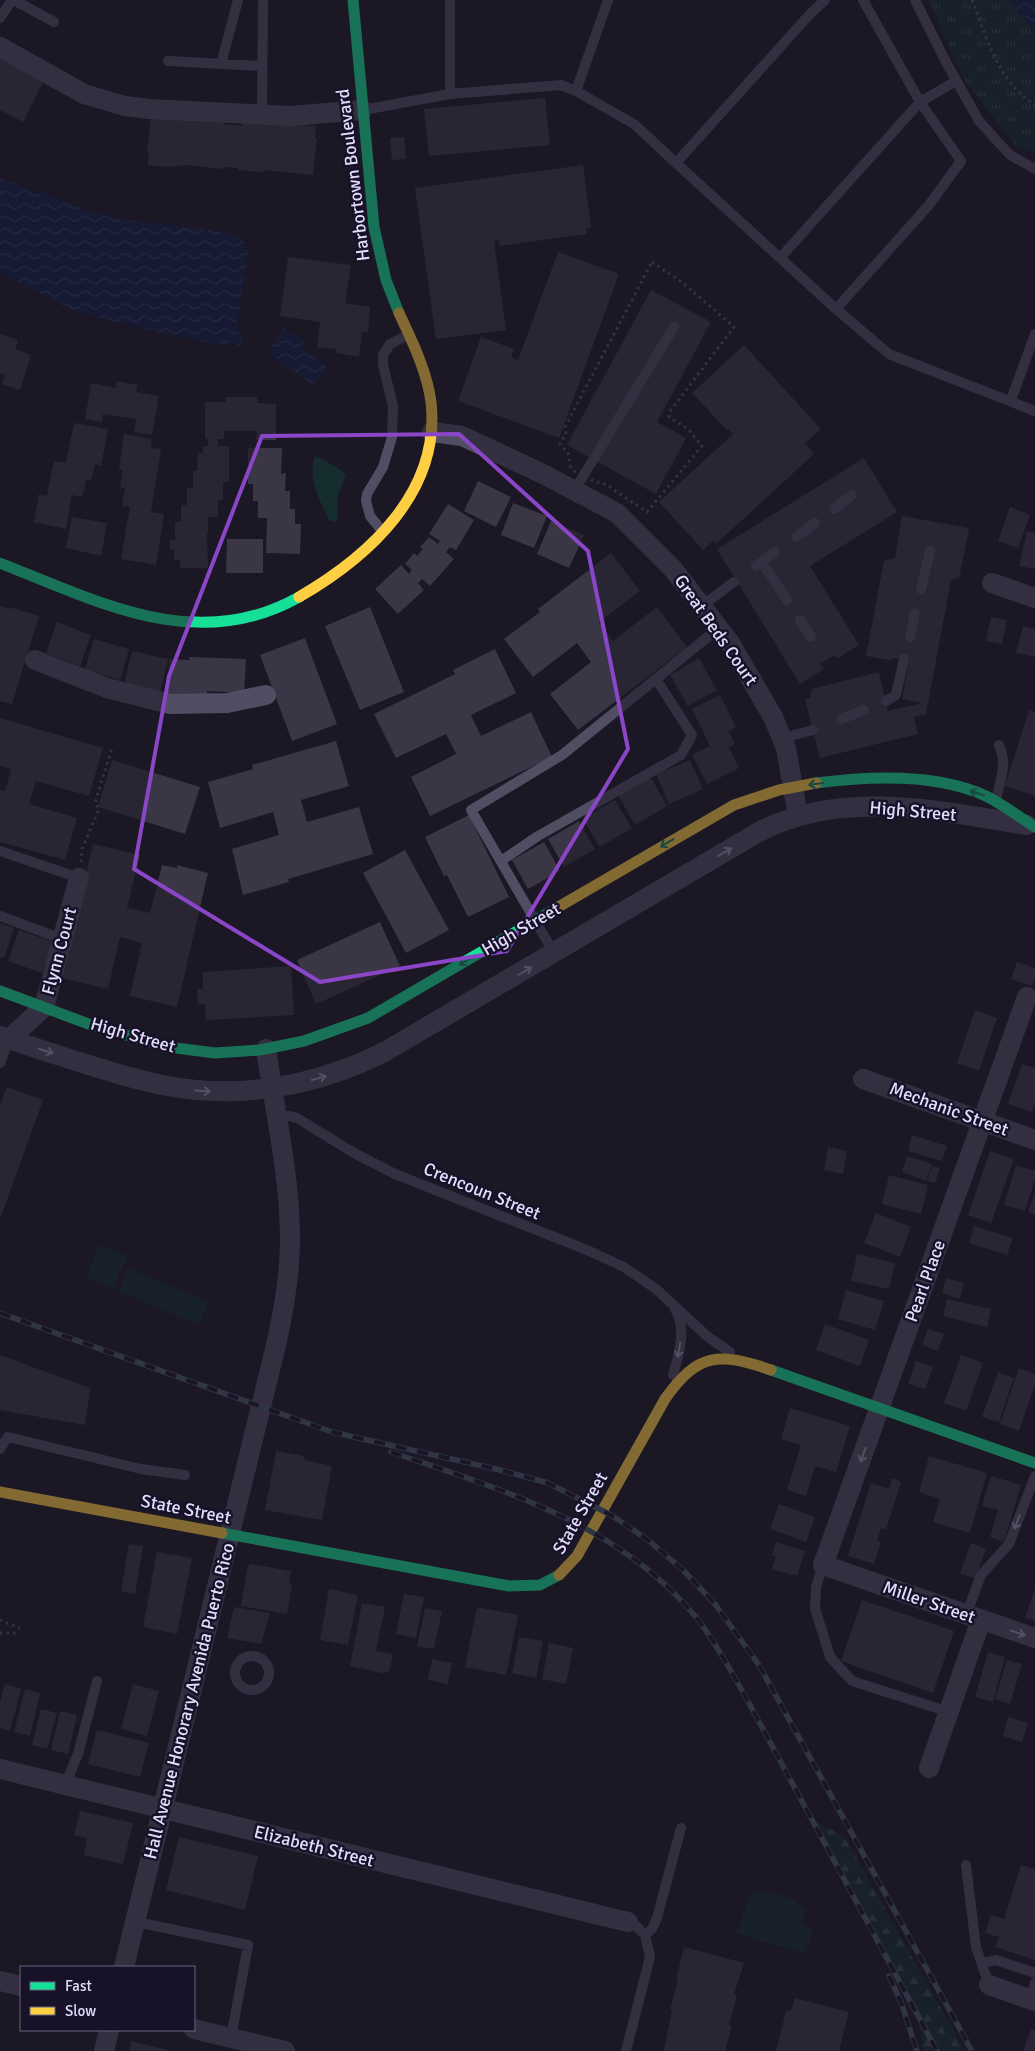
<svg xmlns="http://www.w3.org/2000/svg" width="1035" height="2051" viewBox="0 0 1035 2051" font-family="Signika,sans-serif">
  <defs>
    <pattern id="grass-tufts" width="24" height="20" patternUnits="userSpaceOnUse" patternTransform="scale(1.25)"><rect width="24" height="20" fill="#162d30"/><path d="M3 7l-1-3M5 7V3M7 7l1-3M15 17l-1-3M17 17v-4M19 17l1-3" fill="none" stroke="#384b4f"/></pattern>
    <pattern id="forest-firs" width="22" height="20" patternUnits="userSpaceOnUse" patternTransform="scale(1.25)"><rect width="22" height="20" fill="#162d30"/><path d="M5 1l3.5 6h-7zM16 11l3.5 6h-7z" fill="#384b4f"/></pattern>
    <pattern id="water-waves" width="16" height="10" patternUnits="userSpaceOnUse" patternTransform="scale(1.25)"><rect width="16" height="10" fill="#111e46"/><path d="M0 5q4-4 8 0t8 0" fill="none" stroke="#343e62"/></pattern>
  </defs>
  <rect width="100%" height="100%" fill="#1b1724"/>
  <path fill="url(#grass-tufts)" d="M928,0h79l28,31v123l-20,-9 -51,-65z"/>
  <path fill="url(#forest-firs)" d="M814,1821l31,16 120,214h-42l-4,-29z"/>
  <path fill="#162d30" d="M315,456l20,10 11,8 -8,21 -1,27 -7,-1c-10,-19 -23,-44 -15,-65z
    M99,1245l28,11 -13,32 -28,-11z
    M128,1268l81,34 -10,23 -81,-34z
    M752,1891c21,1 39,4 55,19l-5,12 11,9 -7,21 -4,1 -66,-20z"/>
  <path fill="url(#water-waves)" d="M1007,0h28v31z
    M0,178l87,32 34,9 104,13c13,4 18,4 23,19l-12,79 8,9 -5,7 -7,-4 -8,3 -55,-10 -93,-23 -76,-39z
    M284,328l21,14 -4,5 26,19 -13,19 -47,-33z"/>
  <path fill="#3a3645" d="M0,56l45,22 -22,44 -23,-12z
    M545,98l5,47 -121,11 -5,-47z
    M151,116l50,6v-2l23,1v3l19,2v-3l73,3 -1,12h2l-4,37 -49,-5v2l-26,-2v-2l-15,-1 -1,2 -36,-4 -19,2 -19,-2 1,-11 -2,-1z
    M404,137l2,22 -14,1 -2,-22z
    M583,165l8,63h-5l1,6 -88,12v-6l-5,1 12,89 -70,9 -21,-151z
    M558,252l61,22 -60,164 -101,-37 23,-64 33,12 -3,8 7,3z
    M288,257l63,8 -6,38 25,4 -2,25h-6l-3,25 -23,-4v-4l-19,-2 3,-25 -40,-6z
    M651,290l60,32 -54,100 29,16 -30,56 -89,-49z
    M0,334l18,6 -3,9 16,6 -11,35 -18,-6 3,-9 -5,-2z
    M744,345l77,84 -16,14 9,11 -98,90 -3,-3 -10,9 -44,-48 74,-68 -5,-6 -1,2 -35,-37z
    M117,381l21,4 -2,7 23,4 -7,39 -18,-3 2,-13 -33,-5 -1,8 -17,-3 6,-36 25,5z
    M226,397h31v6l19,1v36h-20l1,-9h-33v8h-6v7h11v36h-6v18h-5v17h-10v16h-1l1,35h-28v-8h-6v-10h-4v-11l5,1v-18h6v-17h6v-17h6v-17h4l1,-18h5v-7h5v-7h-3v-37h21z
    M74,423l34,6 -7,37 -6,-2 -4,17 -5,-1 -4,17 -10,-2 -6,34 -32,-7 5,-28 8,2 7,-35 12,2z
    M124,434l28,5 -1,9 10,1 -10,63 13,2 -8,51 -35,-6 9,-52 -8,-1 3,-18 -5,-1 3,-17 -4,-1z
    M248,448h34l-1,26 5,-1 -1,18h5v18h5v15h6l-1,30 -34,-1 1,-35h-9v-17h-5v-17h-5z
    M864,458l33,54 -87,54 49,79 -21,13 -3,-3 -15,9 4,5 -24,15 -83,-135z
    M478,481l33,16 -15,30 -32,-16z
    M513,503l34,13 -13,32 -33,-13z
    M448,504l26,16 -18,30 -6,-3 -4,5 8,7 -24,27 -8,-7 -4,4 6,7 -26,24 -23,-25 26,-24 8,9 3,-4 -7,-6 9,-11 3,3 6,-7 -3,-2 9,-10 9,7 2,-3 -11,-7z
    M1010,507l20,8 -12,33 -20,-7z
    M902,516l67,12 -10,50 -8,2 -25,134 -12,3 4,17 -98,24 -15,-59 5,-1 2,-9 67,-17 9,39 35,-8 -21,-4 7,-38 -13,-3 -7,2 -23,-4 18,-95 11,-3z
    M72,517l35,6 -6,33 -35,-8z
    M551,521l33,14 -15,33 -32,-14z
    M1027,531l8,2v36l-16,-3z
    M227,539h36v34h-37z
    M611,553l29,38 -41,31 14,19 44,-34 30,40 -109,83 -28,-36 41,-32 -14,-19 -44,34 -29,-38 36,-27 -2,-3z
    M0,606l10,3v-2l29,9 -27,88 -12,-3z
    M370,607l34,85 -44,18 -35,-84z
    M991,617l16,3 -5,24 -16,-3z
    M57,622l34,13 -11,31 -34,-13z
    M1023,626l12,3v28l-19,-4z
    M305,638l32,86 -45,17 -32,-86z
    M94,639l35,10 -9,31 -35,-10z
    M495,649l21,44 -45,22 10,21 50,-24 21,45 -122,59 -19,-39 45,-23 -10,-20 -50,24 -22,-44 81,-40 -2,-4z
    M132,651l36,8 -8,34 -36,-8z
    M189,657l57,2 -2,34 -37,-2v4l-39,-1 1,-35 20,1z
    M699,658l18,32 -29,16 -18,-31z
    M720,695l16,32 -8,4 7,13 -6,3 10,21 -32,16 -15,-29 18,-9 -18,-37z
    M1029,710l6,2v84l-30,-10z
    M0,718l103,30 -14,48 -53,-15 -7,23 48,14 -12,42 -65,-18v-52l5,1 6,-22 -11,-3z
    M336,741l13,45 -48,14 6,22 52,-15 14,47 -85,25 1,3 -46,13 -11,-46 47,-14 -6,-23 -53,16 -12,-46 45,-13 -1,-4z
    M112,760l88,27 -15,47 -87,-27z
    M690,760l13,29 -34,15 -13,-30z
    M650,776l17,30 -32,19 -17,-30z
    M615,800l17,28 -32,19 -17,-28z
    M469,815l40,82 -41,20 -21,-42 -3,1 -19,-39z
    M579,821l16,28 -31,18 -16,-28z
    M544,842l16,29 -32,18 -16,-29z
    M93,844l47,11 -13,53 23,5 12,-48 15,3v-3l31,8 -31,134 -47,-11 12,-53 -22,-6 -12,52 -46,-11z
    M405,850l44,80 -43,23 -43,-80z
    M380,922l20,44 -84,38 -19,-44z
    M0,923l14,5 -10,30 -4,-1z
    M19,930l34,12 -11,31 -34,-12z
    M1017,962l18,6v11l-3,7 -21,-7z
    M291,966l3,49 -88,5 -1,-16 -7,1 -1,-16h6v-17z
    M975,1010l22,8 -18,53 -22,-8z
    M1022,1064l13,4v35l-3,9 -24,-8z
    M7,1087l36,13 -43,119v-114z
    M912,1135l35,11 -5,15 -34,-10z
    M828,1147l19,4 -4,23 -19,-4z
    M990,1151l24,8 -23,64 -23,-8z
    M907,1156l25,8 -6,17 -24,-9z
    M1016,1165l19,6v8l-10,32 -21,-6z
    M932,1166l8,2 -5,15 -8,-2z
    M889,1175l39,10 -7,29 -39,-10z
    M1035,1192v23l-7,-3z
    M876,1213l35,14 -11,30 -36,-14z
    M974,1226l39,12 -6,17 -38,-12z
    M857,1254l38,9 -6,26 -38,-8z
    M946,1278l18,5 -4,16 -18,-6z
    M846,1290l38,11 -9,29 -37,-11z
    M947,1299l44,10 -4,18 -44,-11z
    M825,1324l44,16 -9,26 -44,-16z
    M928,1329l16,5 -6,17 -16,-6z
    M0,1355l90,33 -5,37 -85,-15z
    M961,1355l22,8 -17,48 -22,-8z
    M916,1361l17,6 -8,22 -17,-5z
    M1019,1368l16,6v10l-16,47 -19,-7z
    M998,1372l16,6 -15,44 -17,-5z
    M790,1408l60,18 -14,46 -21,-6 -9,30 -19,-6 14,-45 -20,-6z
    M276,1451l28,5v4l28,6 -10,54 -57,-10z
    M929,1456l58,17 -17,60 -37,-11 7,-23 -21,-7z
    M991,1476l30,9 -17,57 -14,-5 8,-27 -16,-4z
    M892,1478l9,4 -15,48 -5,-2 -4,13 4,1 -7,22 -26,-8 23,-73 18,6z
    M779,1504l36,13 -9,25 -36,-13z
    M776,1542l29,9 -8,25 -25,-7 4,-13 -4,-1z
    M971,1543l15,6 -11,30 -15,-6z
    M129,1544l14,2 -8,48 -14,-3z
    M157,1552l35,6 -15,76 -34,-7z
    M251,1564l40,7 -2,13h3l-5,30 -46,-8 7,-40z
    M1035,1588v33l-10,-3z
    M329,1589l29,6 -10,50 -28,-5z
    M404,1594l20,3 -8,41 -20,-4z
    M862,1600l92,31 -21,62 -92,-32z
    M362,1603l23,4 -9,44 17,3 -4,18 -7,1 -32,-7z
    M234,1607l36,6 -9,31 -34,-6z
    M477,1607l41,8 -12,60 -41,-8z
    M425,1608l17,3 -8,38 -17,-3z
    M519,1637l24,4 -7,37 -24,-5z
    M549,1643l24,5 -7,36 -24,-5z
    M988,1652l17,5 -12,45 -18,-5z
    M432,1659l20,4 -4,21 -20,-4z
    M1007,1660l15,4 -12,40 -15,-5z
    M5,1684l16,5 -11,42 -10,-3v-26z
    M133,1684l26,7 -12,45 -26,-7z
    M25,1689l15,4 -10,43 -16,-4z
    M41,1709l16,4 -10,36 -15,-4z
    M60,1711l17,4 -9,39 -17,-4z
    M1008,1717l20,6 -6,19 -19,-6z
    M97,1730l52,13 -9,34 -52,-13z
    M80,1811l53,12 -10,41 -39,-9 3,-17 -13,-3z
    M179,1837l79,19 -13,54 -79,-20z
    M1021,1865l14,4v91l-40,-13 4,-10 -14,-4 6,-18 13,4z
    M684,1947l60,16 -10,31 3,1 -8,30 3,1 -7,25h-61l8,-41h-2l8,-31h-2z
    M795,1998l54,14 -10,39h-63l10,-40h5z
    M1031,2029l4,1v21h-12z
    M131,2041l37,9v1h-39z"/>
  <g fill="none" stroke-linecap="round" stroke-linejoin="round">
    <path stroke="#4b5564" stroke-width="3" stroke-dasharray="2.5 4" stroke-linecap="butt" d="M972,0c16,40 24,79 63,105
      M652,262l31,21 51,44 -63,83 -2,7 20,13 13,16 -55,66 -42,-28 -9,-2 -22,-11 -3,-3 -3,-15 -8,-9 6,-10 -1,-7z
      M81,862l1,-13 17,-40 -4,-6 17,-55
      M0,1620l20,8
      M0,1633h19"/>
    <path stroke="#514d63" stroke-width="10" d="M14,0l40,22
      M450,0v94
      M915,0l32,64 32,57 31,34 25,14
      M0,18l12,-18
      M168,61l94,5
      M221,64l17,-64
      M576,91l32,-91
      M363,110l87,-16 111,-9 15,6 58,33 42,39 134,-149 15,-14
      M262,114l1,-114
      M676,163l160,146 93,-104 32,-44 -41,-59 -57,-102
      M780,258l140,-156 36,-21
      M836,309l53,45 146,57
      M1011,400l24,-66
      M574,491l100,-164
      M834,509l18,-14
      M383,532l-13,-16 -4,-15 1,-7 16,-27 9,-30 1,-31 -10,-41v-10l7,-11 18,-9
      M796,537l19,-14
      M762,562l25,38
      M756,566l19,-14
      M921,589l9,-38
      M703,605l31,-23
      M800,620l11,17
      M910,637l5,-24
      M886,701l10,-6 8,-36
      M841,719l23,-9
      M783,738l30,-8
      M996,800c4,-19 12,-37 3,-55
      M0,851l79,27
      M501,861l37,-25 143,-81 11,-20 -36,-56
      M0,916l62,23
      M554,953l-83,-143 91,-55 158,-128
      M0,1063l9,-24
      M276,1116h14l7,2 57,35 41,21 192,76 37,17 32,22 52,48 22,15
      M673,1375c6,-20 14,-47 2,-66
      M0,1449l8,-12 133,32 44,6
      M823,1565l-7,22 -1,21 15,49 22,24 97,31
      M966,1615l15,-40 28,-31 26,-68
      M235 1673a17 17 0 1 1 34 0a17 17 0 1 1-34 0Z
      M65,1785l13,-31 19,-73
      M966,1865l10,82 13,38
      M136,1922l112,23 -17,93
      M645,1935l7,-6 5,-11 24,-90
      M983,1963l13,-3 39,13
      M1031,2000l4,-17
      M626,2051l24,-94 -5,-22 -10,-10 -7,-3"/>
    <path stroke="#514d63" stroke-width="20" d="M0,47l84,47 41,12 24,3 142,7 71,-6
      M432,432l30,4 81,38 74,39 56,56 57,74 43,74 13,31 12,68
      M992,583l43,15
      M35,660l72,28 63,16 57,-1 39,-8
      M1027,997l-204,568 212,73
      M0,1036c25,9 51,17 76,25 30,9 61,20 92,25 74,14 152,-1 218,-35l371,-218c84,-45 181,-22 270,-8
      M9,1039l35,-32 35,-129
      M863,1079l172,61
      M929,1768l52,-148
      M0,1769l628,153
      M124,1967l152,-622c8,-35 14,-70 14,-106 0,-63 -15,-127 -24,-190
      M0,1981l21,5
      M989,1985l46,16
      M194,2029l91,22
      M104,2051l5,-21"/>
    <path stroke="#16e098" stroke-width="11" d="M353,0l21,227 12,53 13,33
      M0,563c97,38 197,92 299,34
      M816,783c53,-7 121,-10 170,13 18,9 33,21 49,31
      M0,991l94,35 74,21 47,6 45,-3 44,-9 64,-23 192,-112
      M771,1370l264,93
      M222,1533l287,53 31,-1 19,-10"/>
    <path stroke="#ffcf43" stroke-width="11" d="M299,597c71,-41 142,-106 132,-195 -4,-31 -19,-61 -32,-89
      M560,906l174,-101 45,-15 37,-7
      M0,1492l222,41
      M559,1575l18,-19 88,-157c33,-47 55,-47 106,-29"/>
    <g stroke="#4a596c" stroke-width="5.5">
      <path id="rail" d="M0,1313l332,119 168,38 48,13 63,32 37,25 35,30 32,34 44,61 213,386
        M391,1452c111,38 227,71 305,165 19,24 33,51 48,77l193,357
        M889,1976l12,26 16,49"/>
    </g>
    <use href="#rail" stroke="#181229" stroke-width="4" stroke-dasharray="11" stroke-linecap="butt"/>
  </g>
  <defs><path id="oneway-shaft" d="M-6 0H5M1.5-3L5.5 0L1.5 3" fill="none" stroke-width="1.6" stroke-linecap="round" stroke-linejoin="round" transform="scale(1.25)"/></defs>
  <g stroke="#178366">
    <use href="#oneway-shaft" transform="translate(816 784) rotate(173)"/>
    <use href="#oneway-shaft" transform="translate(977 793) rotate(-161)"/>
    <use href="#oneway-shaft" transform="translate(667 843) rotate(149)"/>
    <use href="#oneway-shaft" transform="translate(466 961) rotate(150)"/>
  </g>
  <g stroke="#9a94b0">
    <use href="#oneway-shaft" transform="translate(725 852) rotate(-31)"/>
    <use href="#oneway-shaft" transform="translate(525 971) rotate(-30)"/>
    <use href="#oneway-shaft" transform="translate(46 1051) rotate(18)"/>
    <use href="#oneway-shaft" transform="translate(319 1078) rotate(-15)"/>
    <use href="#oneway-shaft" transform="translate(203 1091) rotate(4)"/>
    <use href="#oneway-shaft" transform="translate(679 1350) rotate(100)"/>
    <use href="#oneway-shaft" transform="translate(863 1455) rotate(110)"/>
    <use href="#oneway-shaft" transform="translate(1017 1522) rotate(111)"/>
    <use href="#oneway-shaft" transform="translate(1018 1633) rotate(19)"/>
  </g>
  <path d="M0 0H1035V2051H0ZM459,434l129,117 40,198 -121,202 -187,31 -186,-113 35,-193 93,-240z" fill="#1b1724" fill-opacity=".55" fill-rule="evenodd"/>
  <path fill="none" stroke="#8b46c8" stroke-width="4" stroke-linejoin="round" d="M459,434l129,117 40,198 -121,202 -187,31 -186,-113 35,-193 93,-240z"/>
  <g text-anchor="middle" stroke-width="5" stroke-linejoin="round" paint-order="stroke">
    <g font-size="18" fill="#e3dcfd" stroke="#181229">
      <text transform="translate(353 175) rotate(-97)" y="6">Harbortown Boulevard</text>
      <text transform="translate(716 630) rotate(55)" y="6">Great Beds Court</text>
      <text transform="translate(913 811) rotate(5)" y="6">High Street</text>
      <text transform="translate(521 929) rotate(-30)" y="6">High Street</text>
      <text transform="translate(59 951) rotate(-75)" y="6">Flynn Court</text>
      <text transform="translate(133 1035) rotate(16)" y="6">High Street</text>
      <text transform="translate(949 1109) rotate(20)" y="6">Mechanic Street</text>
      <text transform="translate(482 1191) rotate(22)" y="6">Crencoun Street</text>
      <text transform="translate(925 1281) rotate(-70)" y="6">Pearl Place</text>
      <text transform="translate(186 1509) rotate(11)" y="6">State Street</text>
      <text transform="translate(580 1513) rotate(-60)" y="6">State Street</text>
      <text transform="translate(929 1602) rotate(19)" y="6">Miller Street</text>
      <text transform="translate(189 1701) rotate(-76)" y="6">Hall Avenue Honorary Avenida Puerto Rico</text>
      <text transform="translate(314 1846) rotate(14)" y="6">Elizabeth Street</text>
    </g>
  </g>
  <rect x="20" y="1966" width="175" height="65" fill="#181229" stroke="#69637e"/>
  <rect x="30" y="1982" width="25" height="8" fill="#16e098" stroke="#69637e"/>
  <text x="65" y="1991" font-size="15" fill="#e3dcfd">Fast</text>
  <rect x="30" y="2007" width="25" height="8" fill="#ffcf43" stroke="#69637e"/>
  <text x="65" y="2016" font-size="15" fill="#e3dcfd">Slow</text>
</svg>
